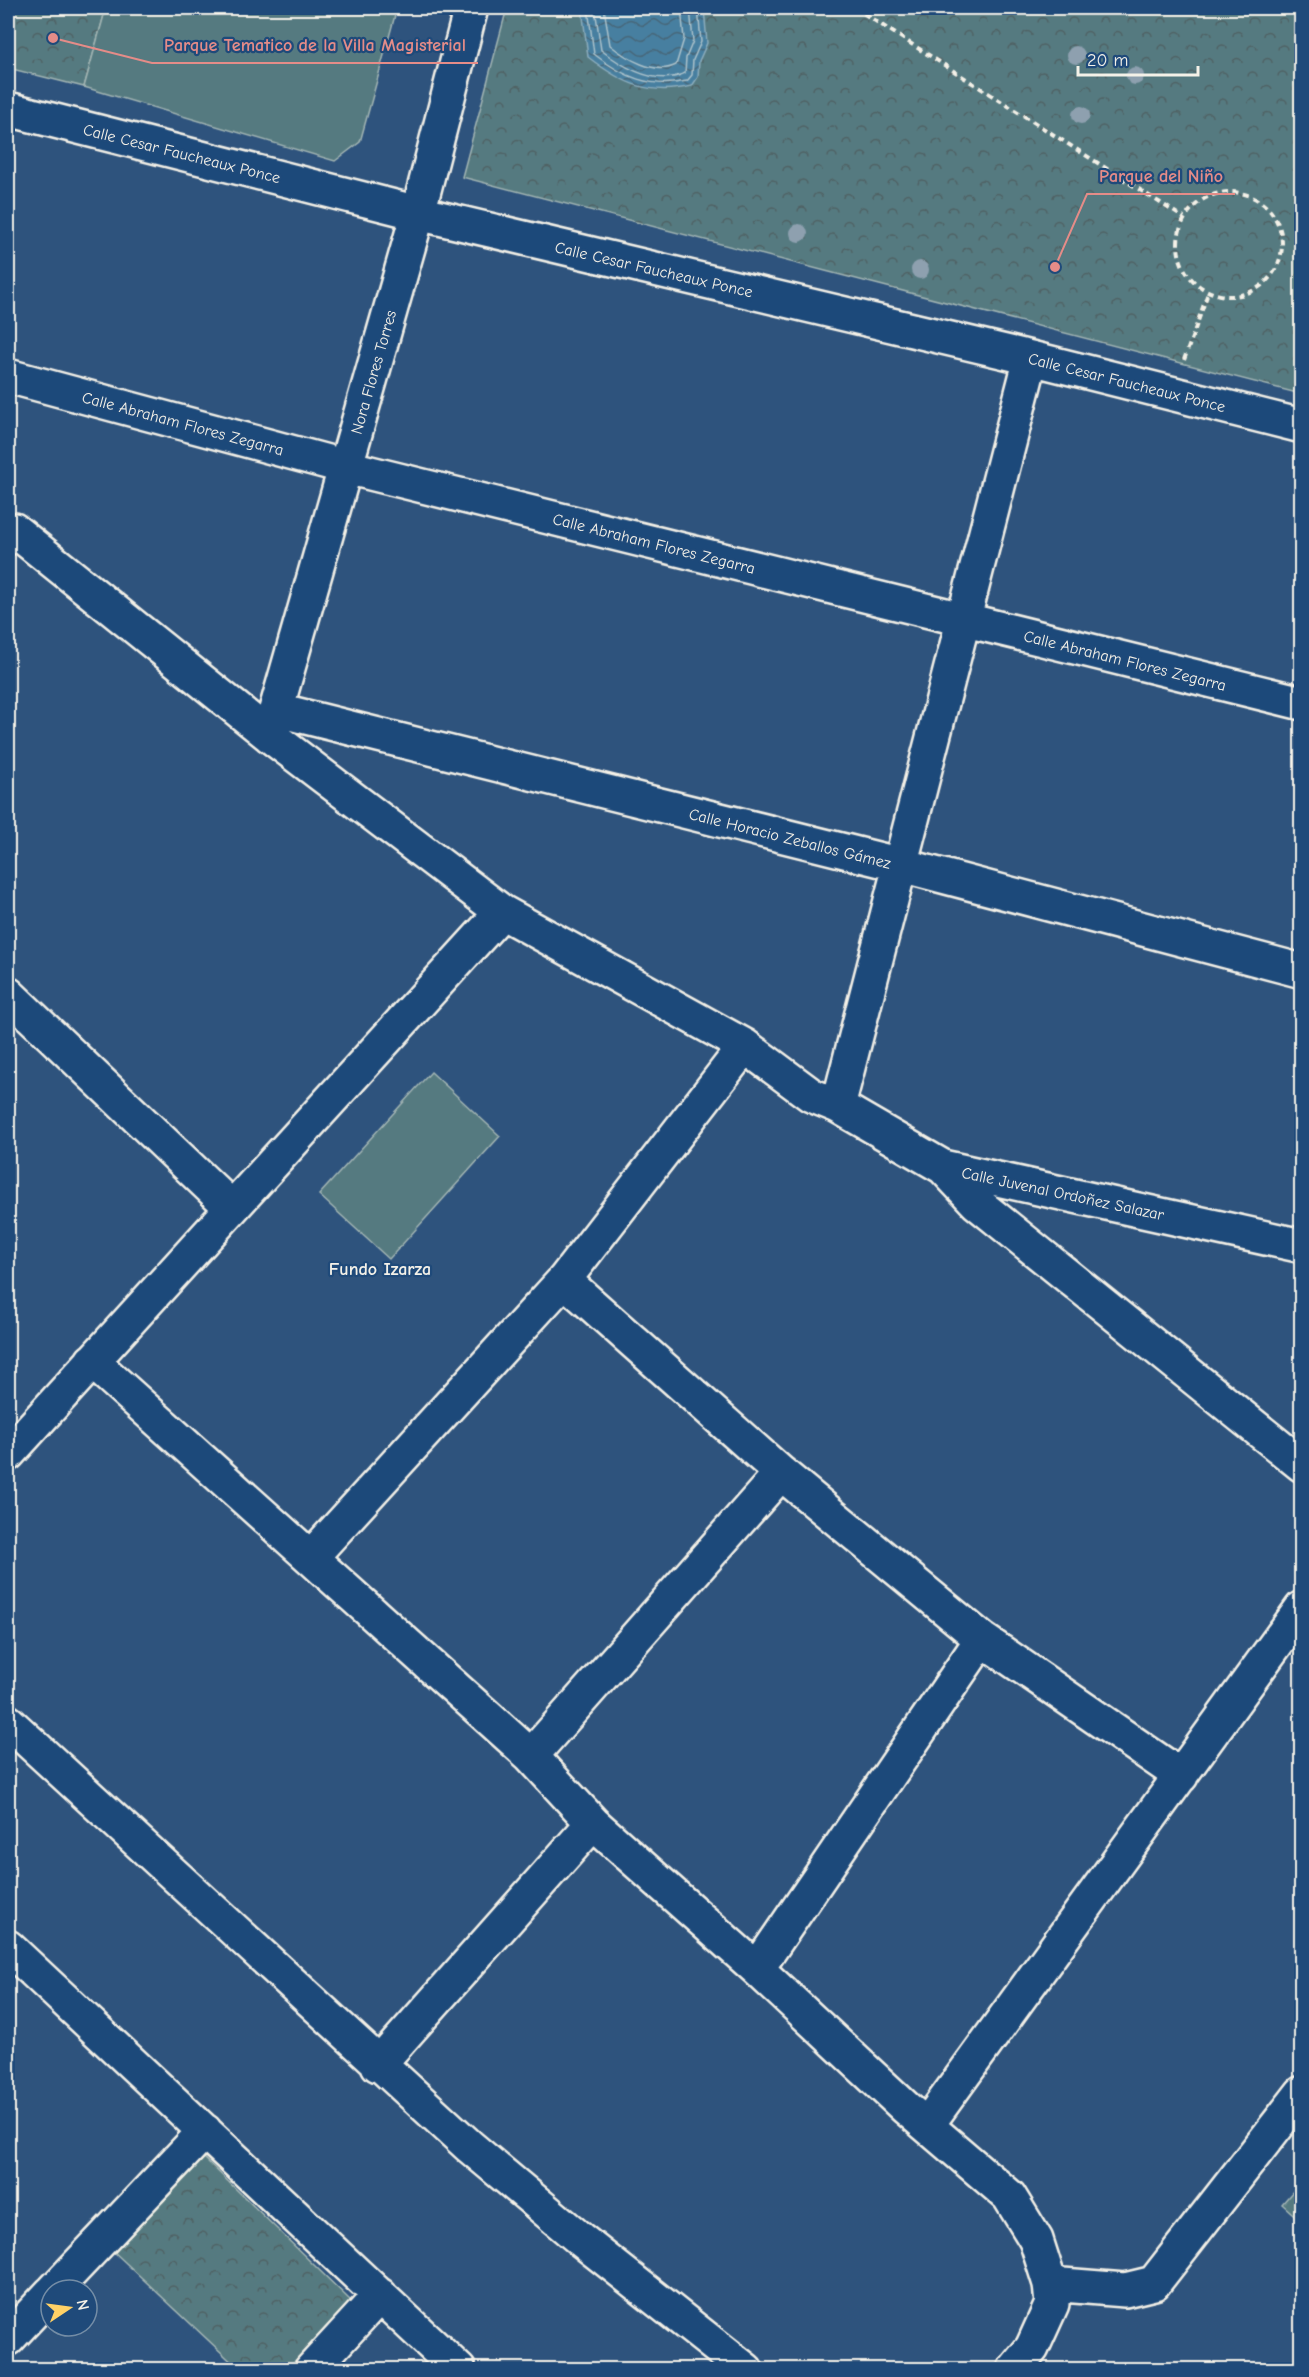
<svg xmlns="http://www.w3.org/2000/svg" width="1309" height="2377" viewBox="0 0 1309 2377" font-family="'Comic Neue',sans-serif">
  <defs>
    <pattern id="forest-crowns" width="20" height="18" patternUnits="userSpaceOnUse" patternTransform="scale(1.5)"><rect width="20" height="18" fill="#557a80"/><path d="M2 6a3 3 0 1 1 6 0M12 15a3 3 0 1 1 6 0" fill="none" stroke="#4f6163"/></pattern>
    <pattern id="water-waves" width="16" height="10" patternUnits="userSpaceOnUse" patternTransform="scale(1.5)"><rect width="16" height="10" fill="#467fa0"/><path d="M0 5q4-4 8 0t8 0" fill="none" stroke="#476678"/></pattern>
  </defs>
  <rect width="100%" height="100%" fill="#2e537d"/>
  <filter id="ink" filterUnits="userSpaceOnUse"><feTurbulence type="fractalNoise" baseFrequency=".0167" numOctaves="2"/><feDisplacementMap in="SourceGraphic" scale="12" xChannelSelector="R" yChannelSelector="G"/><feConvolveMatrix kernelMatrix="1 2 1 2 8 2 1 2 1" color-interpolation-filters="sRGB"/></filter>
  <g filter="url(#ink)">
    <path fill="url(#forest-crowns)" stroke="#a4b6b4" stroke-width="1.5" d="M8,8h98l-22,79 -76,-19z
      M507,8h794v386l-839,-217z
      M202,2156l150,146 -65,67h-48l-127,-119z"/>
    <path fill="#557a80" stroke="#a4b6b4" stroke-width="1.5" d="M106,8h291l-37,134 -25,19 -251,-74z
      M431,1072l69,64 -111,123 -70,-64z
      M1301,2182v39l-19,-17z"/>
    <path fill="url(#water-waves)" stroke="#8cadbd" stroke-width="1.5" d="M582,8h122l3,35 -8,18 -1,16 -6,9c-44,10 -69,-2 -104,-29z"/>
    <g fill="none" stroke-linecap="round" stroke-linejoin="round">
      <path stroke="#aec3cb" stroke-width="1.5" d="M588,8l6,46c29,23 57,35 93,27l5,-6 1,-15 8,-18 -3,-34
        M595,8l6,42c22,17 56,37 84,23l1,-15 7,-17 -3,-33
        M604,8l6,37c16,13 45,31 66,20l8,-26 -3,-31"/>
      <g stroke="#f4f1e8" stroke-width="38">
        <path id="street" d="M8,109l410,104 613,145 271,68
          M8,376l338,91 956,236
          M8,538l6,-8 255,205 233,177 -494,542
          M278,710l623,155 401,106
          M270,731l148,-518 53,-205
          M502,912l243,134 66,49 27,11 105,61 359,79
          M8,994l223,213
          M838,1106l193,-748
          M943,1167l34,36 325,262
          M564,1280l217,193 201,166 199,137
          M92,1361l439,395 62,67 164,146 149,139 103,88 27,44 14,44 2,20 -20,44 -18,22
          M311,1557l253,-277 181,-234
          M8,1722l461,424 111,93 166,131
          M531,1756l250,-283
          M8,1947l451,423
          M757,1969l225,-330
          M378,2065l215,-242
          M927,2125l375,-517
          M1050,2284l75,6 29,-7 148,-190
          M54,2290l151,-159
          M8,2339l43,-46
          M311,2370l69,-75"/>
      </g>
      <path stroke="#f4f1e8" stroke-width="4" stroke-dasharray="6 4.5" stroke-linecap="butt" d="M855,8l329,210
        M1178 244a52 52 0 1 1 104 0a52 52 0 1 1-104 0Z
        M1184,360l24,-67"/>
      <use href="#street" stroke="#1f4a7a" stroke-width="33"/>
    </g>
    <g fill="#8ea0af">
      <circle cx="1076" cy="55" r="9"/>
      <circle cx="1135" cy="76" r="9"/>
      <circle cx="1081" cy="115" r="9"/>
      <circle cx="799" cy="233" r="9"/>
      <circle cx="920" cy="270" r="9"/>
    </g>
  </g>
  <g text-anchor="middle" stroke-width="4.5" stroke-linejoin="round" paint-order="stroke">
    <g font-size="16" fill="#f4f1e8" stroke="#1f4a7a">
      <text transform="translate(182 153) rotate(14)" y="6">Calle Cesar Faucheaux Ponce</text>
      <text transform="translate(654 269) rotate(13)" y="6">Calle Cesar Faucheaux Ponce</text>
      <text transform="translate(373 372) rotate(-74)" y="6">Nora Flores Torres</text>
      <text transform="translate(1127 382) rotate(14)" y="6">Calle Cesar Faucheaux Ponce</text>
      <text transform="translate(183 423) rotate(15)" y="6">Calle Abraham Flores Zegarra</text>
      <text transform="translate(654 543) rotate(14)" y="6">Calle Abraham Flores Zegarra</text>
      <text transform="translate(1125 660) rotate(14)" y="6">Calle Abraham Flores Zegarra</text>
      <text transform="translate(790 838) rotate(14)" y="6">Calle Horacio Zeballos Gámez</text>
      <text transform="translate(1063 1193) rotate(12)" y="6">Calle Juvenal Ordoñez Salazar</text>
    </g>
    <g font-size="18" font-weight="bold" fill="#f4f1e8" stroke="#1f4a7a">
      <text x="380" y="1275">Fundo Izarza</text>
    </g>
  </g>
  <path fill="none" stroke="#e58c88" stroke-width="2" d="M53 38L152 63H478M1055 267L1087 194H1235"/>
  <g fill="#e58c88" stroke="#1f4a7a" stroke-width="2">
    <circle cx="53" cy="38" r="6"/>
    <circle cx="1055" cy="267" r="6"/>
  </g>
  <g font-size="18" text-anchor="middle" font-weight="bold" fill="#e58c88" stroke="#1f4a7a" stroke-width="4.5" stroke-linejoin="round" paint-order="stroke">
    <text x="315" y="51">Parque Tematico de la Villa Magisterial</text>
    <text x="1161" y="182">Parque del Niño</text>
  </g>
  <rect width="1309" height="2377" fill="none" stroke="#1f4a7a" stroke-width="30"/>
  <rect x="15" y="15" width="1279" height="2347" fill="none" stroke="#f4f1e8" stroke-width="2" filter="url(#ink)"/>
  <g transform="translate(69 2308) rotate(77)"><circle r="28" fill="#1f4a7a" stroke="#748da6" stroke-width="1.5"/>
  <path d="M0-4.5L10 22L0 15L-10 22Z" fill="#ffd166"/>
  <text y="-9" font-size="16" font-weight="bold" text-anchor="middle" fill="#f4f1e8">N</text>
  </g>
  <path d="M1078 66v9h120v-9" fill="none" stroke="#f4f1e8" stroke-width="3"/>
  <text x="1087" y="66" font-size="18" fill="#f4f1e8" stroke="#1f4a7a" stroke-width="4.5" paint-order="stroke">20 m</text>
</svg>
